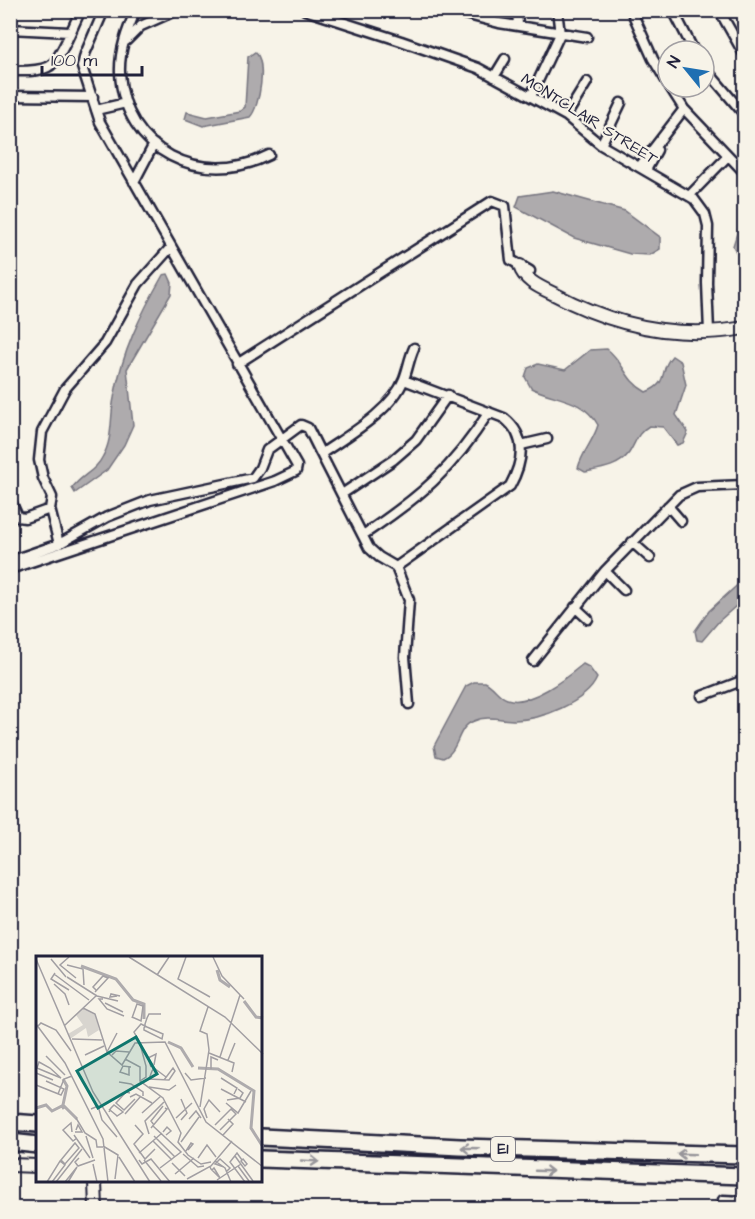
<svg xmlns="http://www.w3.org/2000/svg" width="755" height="1219" viewBox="0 0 755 1219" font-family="'Architects Daughter',sans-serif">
  <rect width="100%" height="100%" fill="#f7f3e8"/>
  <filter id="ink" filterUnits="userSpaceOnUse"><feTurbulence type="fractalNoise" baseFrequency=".0167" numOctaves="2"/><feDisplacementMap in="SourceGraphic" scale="12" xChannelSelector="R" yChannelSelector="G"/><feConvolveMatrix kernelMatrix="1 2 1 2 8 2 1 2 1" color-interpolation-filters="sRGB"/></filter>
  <g filter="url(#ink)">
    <path fill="#d8d5cf" stroke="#7d7c85" stroke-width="1.5" d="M261,1142l483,17v13l-483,-17z"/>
    <path fill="#aeabad" stroke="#76747f" stroke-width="1.5" d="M255,52c12,9 5,55 -5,65l-47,9 -18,-7 2,-7 20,5 33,-6 5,-4 3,-50z
      M553,191l72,20 35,26v12l-10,6 -20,-1 -56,-16 -58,-31 4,-11z
      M744,224v37l-5,-3 -6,-12 5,-16z
      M168,274l4,9 -1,11 -44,75 6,56 -9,20 -17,25 -32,23 -3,-5c9,-13 24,-17 31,-32 10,-17 7,-39 11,-58 8,-45 26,-83 49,-123z
      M607,349c18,14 17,31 39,43 24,-9 12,-21 26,-36l9,6 5,23 -10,30 12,17 -5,11 -6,2 -14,-18 -14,-1c-12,7 -13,16 -20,27 -10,14 -28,16 -44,19l-7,-4c4,-16 16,-28 20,-43 -15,-27 -42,-25 -67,-37l-6,-11 3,-9 10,-4 27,6 25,-20z
      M744,579v20l-25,22 -17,20 -5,-1 -2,-9 14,-20z
      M583,664l6,3 8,11c-10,24 -57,42 -82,42 -14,0 -28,-5 -41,1 -18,6 -14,30 -31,37l-7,-2 -2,-10 32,-60 8,-4h11c9,4 13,14 22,17 23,8 59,-21 76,-35z"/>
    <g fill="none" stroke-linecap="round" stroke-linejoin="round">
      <g stroke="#22223b" stroke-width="13">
        <path id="street" d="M136,10c-9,20 -17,41 -16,63 4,78 82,116 149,82
          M305,10l96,31 77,27 88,48 35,29 93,54 11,15 3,12 -1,57 2,49
          M449,10l50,13 88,14
          M517,10l1,15
          M631,10l22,49 15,25
          M673,10l21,41
          M719,10l25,44
          M10,29l59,3
          M126,41l15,-15 36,-16
          M704,67l40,47
          M10,71c12,0 27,1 38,-4 12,-5 26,-44 33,-57
          M494,77l11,-18
          M670,87l14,22 60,63
          M10,96l83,1
          M531,96l29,-62 -3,-24
          M96,110l30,-7
          M566,116l21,-34
          M601,145l20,-42
          M640,166l44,-57
          M646,170l11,-20
          M134,182l20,-38
          M689,196l39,-40
          M237,364l255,-163 13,5 6,54 19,11
          M404,380l100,38c24,19 19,44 6,68l-114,81 -17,-10 -10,-9 -48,-94c26,-18 71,-43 83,-75 4,-10 5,-20 10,-31
          M521,445l26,-6
          M342,494l51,-34 23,-20 32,-45
          M10,499l8,18 7,1 25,-9
          M668,506l13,15
          M363,535c57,-38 89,-65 126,-123
          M632,542l18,16
          M59,544l-9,-35 2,-12 -9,-19 -4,-18 3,-28 23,-43 40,-46 33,-59 33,-37
          M10,561l49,-17 48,-27 43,-17 103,-22 7,-10 7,-18 34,-25 7,3 13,26
          M396,567l13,33 -4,57 4,47
          M10,569l265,-88 21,-10 1,-5 -197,-344 -18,-55 3,-13 19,-44
          M605,571l19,19
          M575,607l13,12
          M533,661l72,-90 74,-76 18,-8 47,-2
          M702,696l42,-16
          M723,1208v-8l21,1"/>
      </g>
      <g stroke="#22223b" stroke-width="16">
        <path id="secondary" d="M520,266c4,15 22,22 34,28 60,32 123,46 190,34
          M10,1165l28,1
          M95,1182l1,26"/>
      </g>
      <g stroke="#22223b" stroke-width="20">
        <path id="highway" d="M10,1122l28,2
          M261,1137l199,10 284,8
          M10,1142l28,3
          M261,1159l483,17"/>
      </g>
      <use href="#street" stroke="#f7f3e8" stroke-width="8"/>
      <use href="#secondary" stroke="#f7f3e8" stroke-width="12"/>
      <use href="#highway" stroke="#f7f3e8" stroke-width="15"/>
    </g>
    <defs><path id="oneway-shaft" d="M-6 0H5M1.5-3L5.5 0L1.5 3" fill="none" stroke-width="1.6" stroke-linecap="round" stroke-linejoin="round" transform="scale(1.5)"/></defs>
    <g stroke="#97959a">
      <use href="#oneway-shaft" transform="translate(470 1148) rotate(-178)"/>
      <use href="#oneway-shaft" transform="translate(686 1154) rotate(-178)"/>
      <use href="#oneway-shaft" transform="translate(310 1161) rotate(3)"/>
      <use href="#oneway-shaft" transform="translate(544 1171) rotate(2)"/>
    </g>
  </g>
  <g text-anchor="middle" stroke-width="4.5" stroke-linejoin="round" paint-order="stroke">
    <rect fill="#f7f3e8" stroke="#62616f" stroke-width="1.5" x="491" y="1137" width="24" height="24" rx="4.5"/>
    <g font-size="15" font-weight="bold" fill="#22223b">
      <text x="503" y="1154">E1</text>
    </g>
    <g font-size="16" fill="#22223b" stroke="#f7f3e8">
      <text transform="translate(590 118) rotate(32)" y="6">MONTCLAIR STREET</text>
    </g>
  </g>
  <g transform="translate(36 956)">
    <rect width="226" height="226" fill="#f7f3e8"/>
    <path d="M47,52l12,6 4,16 -11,7 -2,-9 -16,11 -2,-5 15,-9 -7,-10z" fill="#d8d5cf"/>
    <path fill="none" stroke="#aeabad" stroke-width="3" d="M45,10l35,13 17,21 11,4v15M181,14l3,10 10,7M208,45l12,16 7,1M132,86l13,6 12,19M162,112l20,1 36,22 -3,37 12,19M27,123l4,7 -4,19 14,14M0,152l10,-3 6,6 10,-5 2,3"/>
    <path fill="none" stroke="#a29fa3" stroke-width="1.5" d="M33,1l-9,8 16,13M93,1l96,60 38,37M150,1l-8,22 32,18M177,1l9,19 22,23M0,3l57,133 57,90M15,3l15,18M31,9l16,4 1,16M19,17l-4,6 18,11M18,18l35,26M121,19l12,-18M31,21l30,19 21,5M18,28l11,10 4,11M60,34l-3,-3 10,-11 5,2M59,36l14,-15M81,40l-7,1 1,-3 9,2M67,43h-4l8,10 17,7M69,47l18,9M47,52l12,6 12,38 15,13 13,-22 30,-1 41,80 57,45M96,62l5,-14 6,2 -2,15 -9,-4M0,68l29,39 38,76 5,43M28,70l33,-31M1,71l4,-4 15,7 15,21M36,83l30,1M103,85l-5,-9 7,-8 6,3 16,7 -1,5 -18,-9v-2l1,-2v-2l2,-6 2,-4h12M71,96l10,-19M173,97l25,10 -2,9M49,99l19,-9M76,99l4,-4 13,1M10,100l19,19M184,101l20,-62M89,103l15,8v14l23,17 18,35 -3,9 10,13 13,9 10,-2M192,104l7,-17M3,106l11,6 11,10 -24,-10zM93,111v8l-9,-3 3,-6 8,1M115,111l-3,-9 8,-4 -2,11M175,113v-12l7,3M0,117l17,7M149,117l6,7 15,-2M185,122l16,10 -3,6M128,124l9,-12 2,3 -6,9 -20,-1 3,-8 2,-3 12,9M104,125l6,-4v-11l-6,-22M83,126l12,2 12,8v4M0,129l25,10 3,-6 -18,-8M113,131l20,3 7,-5M185,133l25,13M94,137l-4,-1 -10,11 8,7 11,-11M22,138l6,-15 8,-3M94,141l6,-3 16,9M145,143l6,14 -6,7M191,144l13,-2 3,-5 -5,-4M190,147l12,10 13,-22M164,151l9,-57 -2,-16 -7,-3 8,-24M55,153l7,-3 4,14 15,17M73,156l2,-4 3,-3 9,7 -6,4 -1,-1 -6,-5 -1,-1M106,157l19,-17M89,158l16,-18M40,162l9,15 11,7 1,7h6M140,162l16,-15M171,162l-3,-9 5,-9 11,12M153,163l7,-8 5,7M99,169l8,9 -9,10 11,15 10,-10M118,169l-3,-4 12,-15M179,169l16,-16 5,5 -16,16M117,170l28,26 -21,16M115,172l16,-19 -2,-1M36,176l-1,-9 -8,7 10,11 4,-3M39,176h7l-4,-7 -2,5M127,176l4,-5 4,4 -5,4M113,178l-4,-13 19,-19M38,179l16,23M187,179l10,-11 -5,-5M50,180l7,22M118,180l21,21M117,185l19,19M145,186l18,-25M39,187l4,5 -14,16 -4,-4zM67,190l15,9 -3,24M150,195l5,-8 2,1 -5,6M103,197l23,-20M147,198l15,13 6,-1M199,200l18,25M83,201l16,25M43,202l-4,4 3,4 17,-6M162,202l9,-13 9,12M207,203l4,5 -2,2 -4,-5zM103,204l3,4 9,-5 19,23M108,204l17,21M206,204l-5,-7 -7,9 15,20M179,205l10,7 6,14M136,207l13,13M57,208l4,18M202,210l11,15M174,211l1,2 9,9 -6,-10 -2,2M188,211l-9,-3 5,-5 10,9 -4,4M139,218l19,-16M151,223l24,-13 21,-25M181,224l24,-16M11,226l13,-21 5,4 -13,17M20,226l26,-33M29,226l12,-15 -9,15"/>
    <path fill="#0f766e" fill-opacity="0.15" stroke="#0f766e" stroke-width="3" d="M100,81l21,37 -59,34 -21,-37z"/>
    <rect width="226" height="226" fill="none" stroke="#22223b" stroke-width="3"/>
  </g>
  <rect width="755" height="1219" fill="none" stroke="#f7f3e8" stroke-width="36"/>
  <rect x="18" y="18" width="719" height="1183" fill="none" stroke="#22223b" stroke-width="2" filter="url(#ink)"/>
  <g transform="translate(686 69) rotate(300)"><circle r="28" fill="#f7f3e8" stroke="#a29fa3" stroke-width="1.5"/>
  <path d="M0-4.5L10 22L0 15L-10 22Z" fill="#1f6fb2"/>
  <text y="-9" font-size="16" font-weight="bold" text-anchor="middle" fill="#22223b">N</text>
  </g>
  <path d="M42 66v9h100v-9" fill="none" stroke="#22223b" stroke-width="3"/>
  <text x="51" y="66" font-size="18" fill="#22223b" stroke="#f7f3e8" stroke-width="4.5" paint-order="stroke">100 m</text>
</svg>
